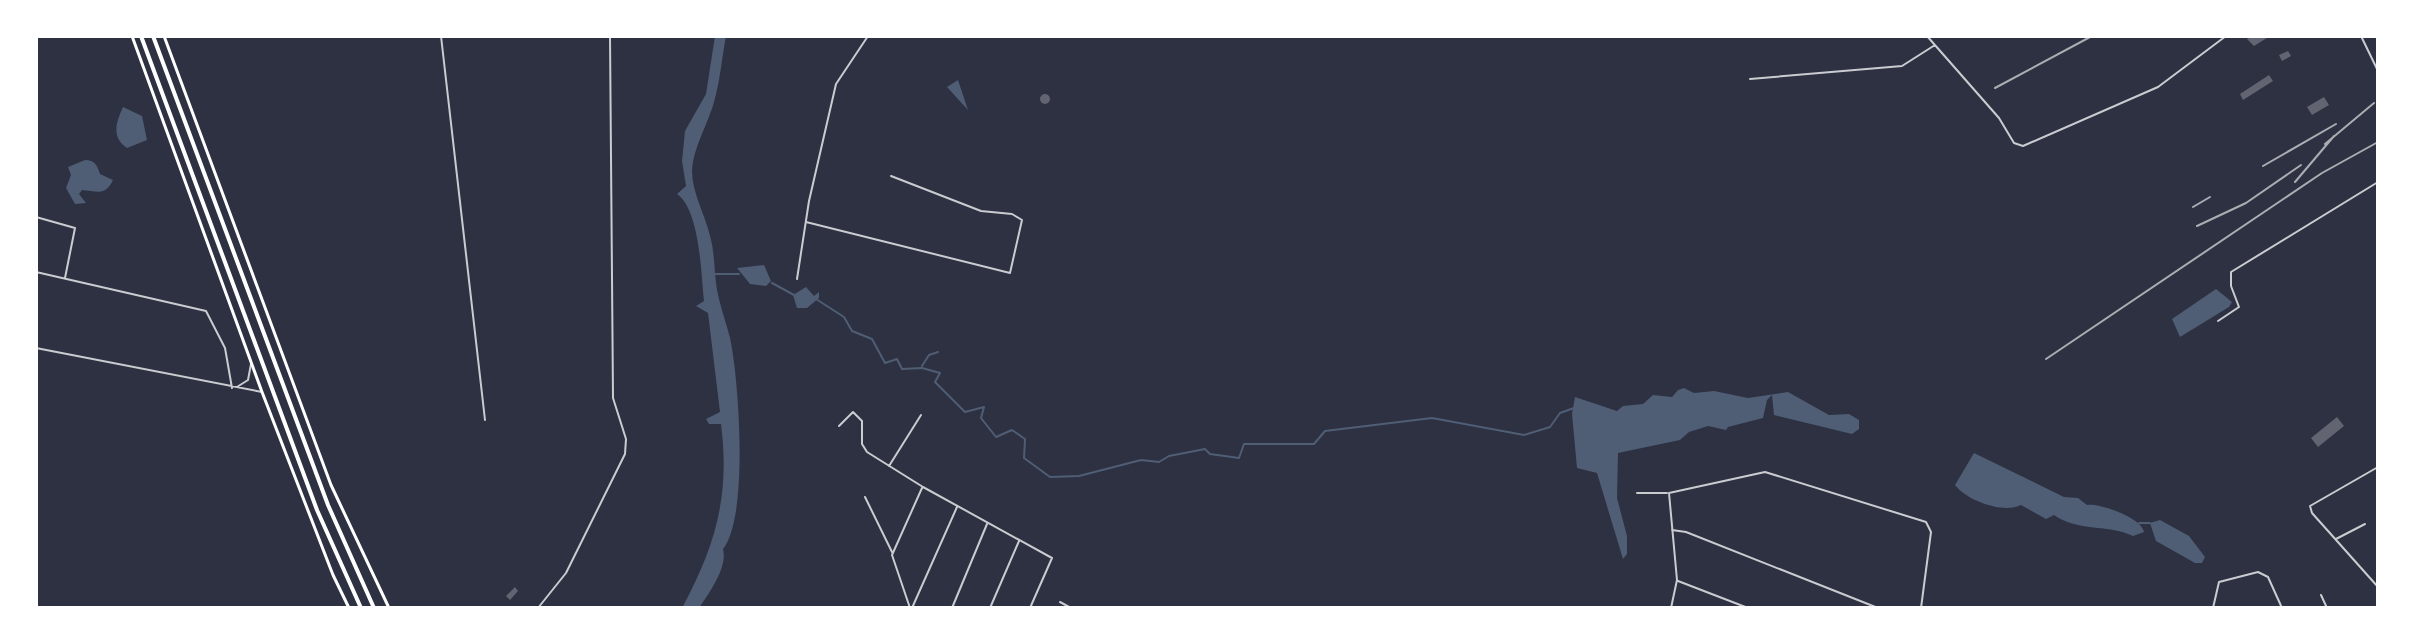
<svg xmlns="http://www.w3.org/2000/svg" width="2414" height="644" viewBox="0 0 2414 644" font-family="Inter,sans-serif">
  <rect width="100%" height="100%" fill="#2d3142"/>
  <path fill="#4f5d75" d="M715,36h11c-4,21 -6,46 -12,66 -6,22 -21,46 -22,69 0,22 13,43 18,65 5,17 4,36 7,54 3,16 9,32 13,48 9,41 19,179 -7,211 5,18 -14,44 -24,59h-17c34,-63 48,-113 39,-184h-12l-3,-5 14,-7 -12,-99 -12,-7 8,-5c-3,-27 -4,-91 -27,-107l9,-8 -4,-25 3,-30 21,-37z
    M958,80l10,30 -21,-23z
    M123,107l19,9 5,24 -20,8c-16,-10 -11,-26 -4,-41z
    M85,160c10,0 12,5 15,14l13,6c-8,17 -17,11 -31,10l-3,4 7,9 -11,1 -9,-16 5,-13 -3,-8z
    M764,265l7,16 -5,5 -16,-2 -13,-16z
    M806,287l8,9 5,-4v6l-12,10h-10l-4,-13z
    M2216,289l16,13 -3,5 -49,30 -8,-18z
    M1684,388l10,5 20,-2 34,7 40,-6 41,23 20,-1 10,6v9l-7,5 -78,-19 -2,-20 -5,5 -4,18 -35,9 -2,3 -18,-4 -19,6 -9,8 -62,13 -1,45 10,38v18l-4,5 -26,-86 -20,-5 -5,-54 3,-17 42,14 6,-5 20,-2 10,-9 19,2 6,-7z
    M1974,453l90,44 14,1 9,7c13,-2 55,13 57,27l-11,4c-25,-12 -55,-4 -79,-21l-8,4 -25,-14c-17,9 -54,-4 -66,-20z
    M2160,520l29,16 16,21 -3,6h-7l-39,-22 -6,-18z"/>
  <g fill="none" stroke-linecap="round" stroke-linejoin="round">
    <path stroke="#4f5d75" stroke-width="2" d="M713,274h26
      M772,283l22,12
      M816,299l28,18 8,14 20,8 13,24 12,-4 5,10 20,-1 18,5 -5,9 30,30 19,-5 -3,11 15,19 16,-7 13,9 -1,19 26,19 29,-1 62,-16 18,2 10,-6 36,-7 5,5 29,4 5,-14h70l11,-13 107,-13 92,17 26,-8 10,-14 14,-5
      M922,366l7,-11 9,-3
      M2139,523h11"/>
  </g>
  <path fill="#626471" d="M2253,36h17l-16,10 -7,-7z
    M2288,51l3,5 -9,5 -3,-6z
    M2269,75l4,6 -30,19 -3,-6z
    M1040 99a5 5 0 1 1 10 0a5 5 0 1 1-10 0Z
    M2324,97l5,8 -17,10 -5,-8z
    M2337,417l7,9 -26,21 -7,-9z
    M515,587l3,4 -8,9 -4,-4z"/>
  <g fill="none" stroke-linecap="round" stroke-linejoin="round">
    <path stroke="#caccd0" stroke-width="2" d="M441,36l44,384
      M1927,36l72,82 15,25 9,3 135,-59 68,-51
      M2361,36l17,35
      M1750,79l152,-13 33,-21
      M36,217l39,11 -10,50
      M806,222l204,51 12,-53 -10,-6 -31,-3 -90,-35
      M36,272l170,39 19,37 7,40
      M797,279l12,-78 27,-117 32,-48
      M2218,321l21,-14 -8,-21v-14l147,-90
      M36,348l226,44
      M237,387l11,-7 3,-16
      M839,426l14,-14 9,9v23l5,8 56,35 129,71 -22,50
      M889,466l32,-51
      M2378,467l-68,39 2,7 66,74
      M1637,493h30
      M865,497l27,55
      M1672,530l14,2 192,76
      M2336,539l29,-15
      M1678,581l70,27
      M2321,595l6,13
      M1060,602l11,6
      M538,608l28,-35 59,-119 1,-15 -13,-41 -3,-362
      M910,608l-18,-53 30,-67
      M912,608l45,-101
      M952,608l35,-84
      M990,608l29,-67
      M1671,608l6,-28 -8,-87 96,-21 161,50 5,10 -10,76
      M2213,608l6,-26 39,-10 10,5 14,31"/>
    <path stroke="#fff" stroke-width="3" d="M132,36l130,356 71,183 16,33
      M164,36l167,449 58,123"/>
    <path stroke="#fff" stroke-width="4" d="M141,36l176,474 44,98
      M153,36l175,469 46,103"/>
    <path stroke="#abadb3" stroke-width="2" d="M1995,88l97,-52
      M2325,144l49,-41
      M2263,166l73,-42
      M2295,182l39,-46
      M2193,207l17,-10
      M2197,226l49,-23 55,-38
      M2046,359l276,-186 56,-31"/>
  </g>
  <rect width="2414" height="644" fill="none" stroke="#ffffff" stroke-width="76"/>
</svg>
